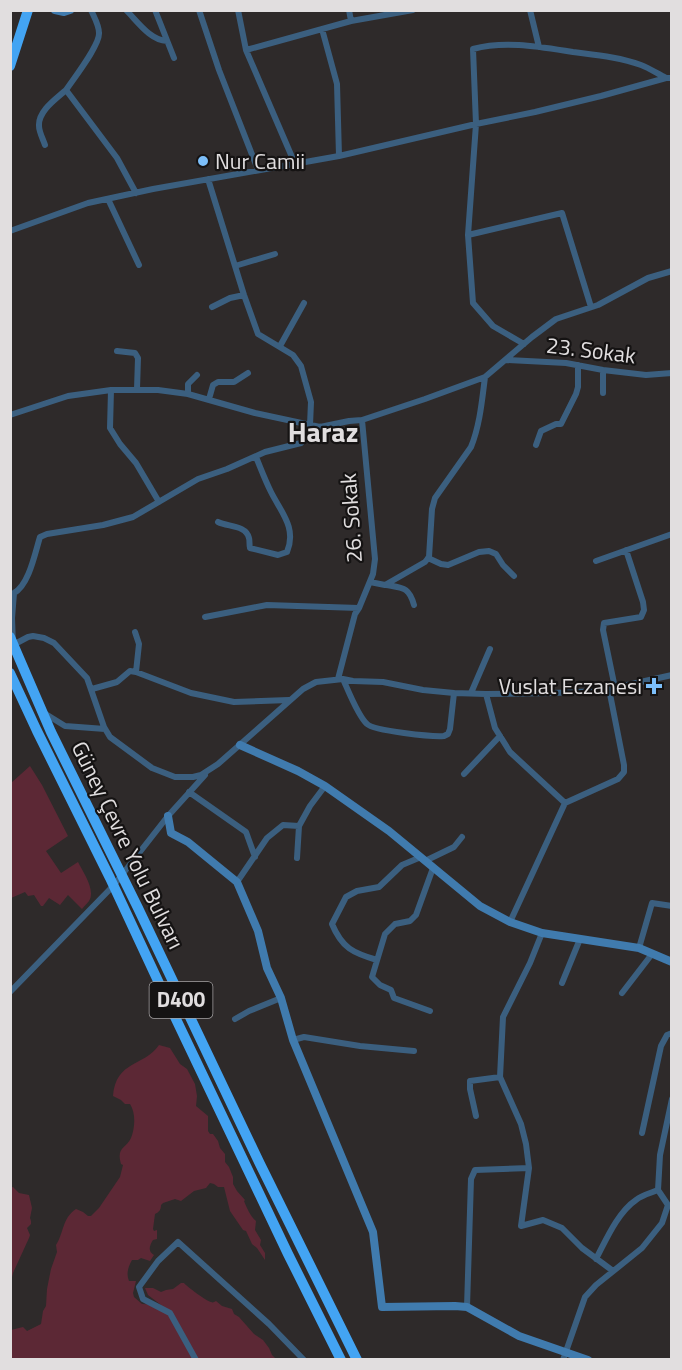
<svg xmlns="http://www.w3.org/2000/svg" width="682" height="1370" viewBox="0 0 682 1370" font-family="'Titillium Web',sans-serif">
  <rect width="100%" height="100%" fill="#2e2a2a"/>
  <path fill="#5c2835" d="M30,766l12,19 26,51 -22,15 15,22 17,-11c5,10 18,28 11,39 -2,3 -5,5 -7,8l-14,-14 -8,10 -11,-7 -6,8h-2l-7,-11 -6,1 -3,-4 -14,6v-115z
    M159,1045l11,3 10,16 7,5 8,15 2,12 -1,10 12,10v15l2,3h3l5,7 2,7 5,6v8l4,5 4,10v7l4,7 8,9 -1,1c3,7 6,15 12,20l-1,9 6,10 -1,5 5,8v7l-8,-12 -5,-4 -6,-13 -3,-1 -13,-19 -6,-24h-6l-4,-3 -4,-1 -4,5 -12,3 -13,10 -6,-2 -12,4 -2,2c0,5 -2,7 -6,9l-2,15 1,2 3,-1v9l-4,1c-3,5 -6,11 1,15l-4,6 -9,-3 -3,2h-6c-4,7 -6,14 -3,21h7l-3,12 1,4 8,7 19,1 -13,-10 -3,-7h8l8,4 5,-2 7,-1 8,-6h3c2,3 24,19 27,19 2,1 3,0 5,-1l6,5 10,3 2,5 5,3 15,17 9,6 6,8 3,7 4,4 -265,1v-30l12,-3 4,4 14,-7 2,-13 3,-5 1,-17 4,-20 6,-17 -1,-7c8,-12 6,-27 20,-36l7,3 5,4h3l8,-8 21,-31 3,-12 -2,-1c-5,-17 5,-15 10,-26 4,-10 5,-25 -1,-34h-5l-4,-4 -8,-4c3,-36 31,-29 46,-51z
    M13,1187l6,6 10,2 3,13 -2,10 1,3v3l-4,4 3,7 -1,3 -16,35 -2,9 -1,-94z"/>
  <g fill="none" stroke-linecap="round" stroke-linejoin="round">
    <path stroke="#3b5f7f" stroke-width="6" d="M91,10c3,7 8,15 8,23 1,12 -25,45 -33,57l51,68 19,35
      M126,10c12,12 24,30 41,31
      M155,10l19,48
      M199,10l20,60 39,100
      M238,10l8,40 49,114
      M349,10l2,11
      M530,10l9,37
      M322,29l15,55 2,72
      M246,50l105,-29 62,-11
      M45,145c-2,-6 -6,-13 -6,-19 -1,-15 17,-27 27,-36
      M208,179l36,116 14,39 35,21 8,11 10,36 -1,23
      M108,199l31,66
      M10,231l78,-28 65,-14 186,-33 137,-32 59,-12 66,-16 65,-18h6
      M468,235l94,-22 29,94
      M235,266l40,-12
      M212,307l18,-9 14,-3
      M524,344l-31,-18 -20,-23 -5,-68 8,-111 -3,-75c32,-9 68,-2 100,3 23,3 46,5 68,13 8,3 17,9 25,13
      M280,346l24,-43
      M117,351l18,2 3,5 -1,31
      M506,360l60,3 37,7 43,5 26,-2
      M111,390l-1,38 10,16 16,19 23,39
      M603,393v-23
      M188,394v-10l9,-9
      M209,399l4,-14 5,-3h16l14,-9
      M10,415l58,-19 43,-6h47l30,4 67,19 65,14 29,-6 13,-1 63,-21 60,-22 47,-40 24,-18 42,-14 50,-27 24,-7
      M320,427l-19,16 -36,9 -38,17 -29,10 -65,38 -30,8 -56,9 -7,3c-5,16 -11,48 -26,56l-2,25 1,27 15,-8 5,-1 11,2 10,5 33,35 17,49 6,10 42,31 23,9h18l8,-2 17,-11 85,-75 13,-7 27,-3 10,2 30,1 40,8 31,3 32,1 67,-1 47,-2 72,-16
      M536,445l5,-14 15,-7h5l15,-30 2,-7v-22
      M218,522c10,5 28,3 31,16 1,3 0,7 1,10l28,7 9,-3c10,-24 -6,-40 -16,-60 -6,-12 -10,-23 -15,-35
      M428,558l13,6 7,1 31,-13 10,-1 7,3 7,11 11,11
      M596,561l76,-27
      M370,582l15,3 40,-23 4,-5 3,-48 3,-11 36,-51c9,-22 11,-47 14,-70
      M386,585c17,3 23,2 28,20
      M205,617l62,-12 92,3
      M135,632l4,12 -3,28
      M338,679l17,-65 4,-6 14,-34 2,-15 -13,-139
      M343,679c5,11 15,37 24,45 7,7 66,13 77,12l4,-2 2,-5 4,-36
      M615,688l-12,-58 1,-7 37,-6 3,-7 -1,-8 -17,-52
      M92,689l25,-7 13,-11 6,1 55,21 43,9 55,-2
      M471,693l19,-44
      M486,694l9,34 15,24 55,51
      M44,713l21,13 40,3
      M464,774l36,-38
      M189,792l57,40 9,25
      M297,858l2,-32 11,-20 15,-20
      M425,861l29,-14 8,-10
      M237,882l30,-44 16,-13 16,1
      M510,922l55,-119 53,-24 6,-7v-7l-15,-76
      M542,933l-12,30 -27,54 -3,60 21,47 5,20 3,24 -8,58 22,-6 19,8 20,20 31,23
      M639,948l13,-45 20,3
      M377,960c-24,-7 -35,-12 -45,-36l14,-27 11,-6 22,-4 23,-22 19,-8
      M562,983l18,-44
      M10,992l104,-107 54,-69 37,-41
      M622,993l30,-39
      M430,1011l-36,-13 -3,-8 -11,-5 -8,-8 13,-43 10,-10 15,-3 6,-6 17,-47
      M235,1019l14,-8 32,-13
      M293,1040l11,-3 56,9 54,5
      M476,1116l-6,-27v-8l30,-4
      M642,1133l19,-87 6,-11 5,-2
      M596,1259c10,-19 22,-47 40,-59 6,-5 15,-7 22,-10
      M467,1307l4,-128 4,-9 54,-2
      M196,1360l-26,-47 -27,-14 -4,-12 19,-26 20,-19 91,82 35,36
      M563,1360l22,-63 11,-12 46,-37 20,-25 6,-18 -10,-15 2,-35 12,-56"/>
    <path stroke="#407bae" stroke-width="8" d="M55,10l9,2 6,-2
      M240,745l58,26 27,15 64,45 91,75 30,16 32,11 97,15 33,14
      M168,816l3,17 17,9 49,40 21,49 9,37 14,30 12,42 80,192 9,75 73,-1 12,1 52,29 69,24"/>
    <path stroke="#43a4f3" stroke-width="10" d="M10,66l18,-56
      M10,637l41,95 87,176 122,256 97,196
      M10,673l27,58 73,147 55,118 123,258 53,106"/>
  </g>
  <g fill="#7cbef9" stroke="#151313" stroke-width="2">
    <circle cx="203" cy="161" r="6"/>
    <path d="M651 677h6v6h6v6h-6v6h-6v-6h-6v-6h6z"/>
  </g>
  <g text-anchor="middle" stroke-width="4.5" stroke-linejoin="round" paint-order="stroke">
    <rect fill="#151313" stroke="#a4a1a2" stroke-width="1.5" x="149.5" y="982" width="63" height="36" rx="4.5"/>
    <g font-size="21" font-weight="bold" fill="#e1dedf">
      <text x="181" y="1007">D400</text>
    </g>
    <g font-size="22" fill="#e1dedf" stroke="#151313" text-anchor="start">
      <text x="215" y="169">Nur Camii</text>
      <text x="642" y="694" text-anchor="end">Vuslat Eczanesi</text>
    </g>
    <g font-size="22" fill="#e1dedf" stroke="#151313">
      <text transform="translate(591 350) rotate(7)" y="8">23. Sokak</text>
      <text transform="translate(351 518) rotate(-94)" y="8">26. Sokak</text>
      <text transform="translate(128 845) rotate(64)" y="8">Güney Çevre Yolu Bulvarı</text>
    </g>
    <g font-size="28" font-weight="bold" fill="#e1dedf" stroke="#151313">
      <text x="323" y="442">Haraz</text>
    </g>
  </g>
  <rect width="682" height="1370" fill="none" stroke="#e1dedf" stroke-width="24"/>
</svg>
